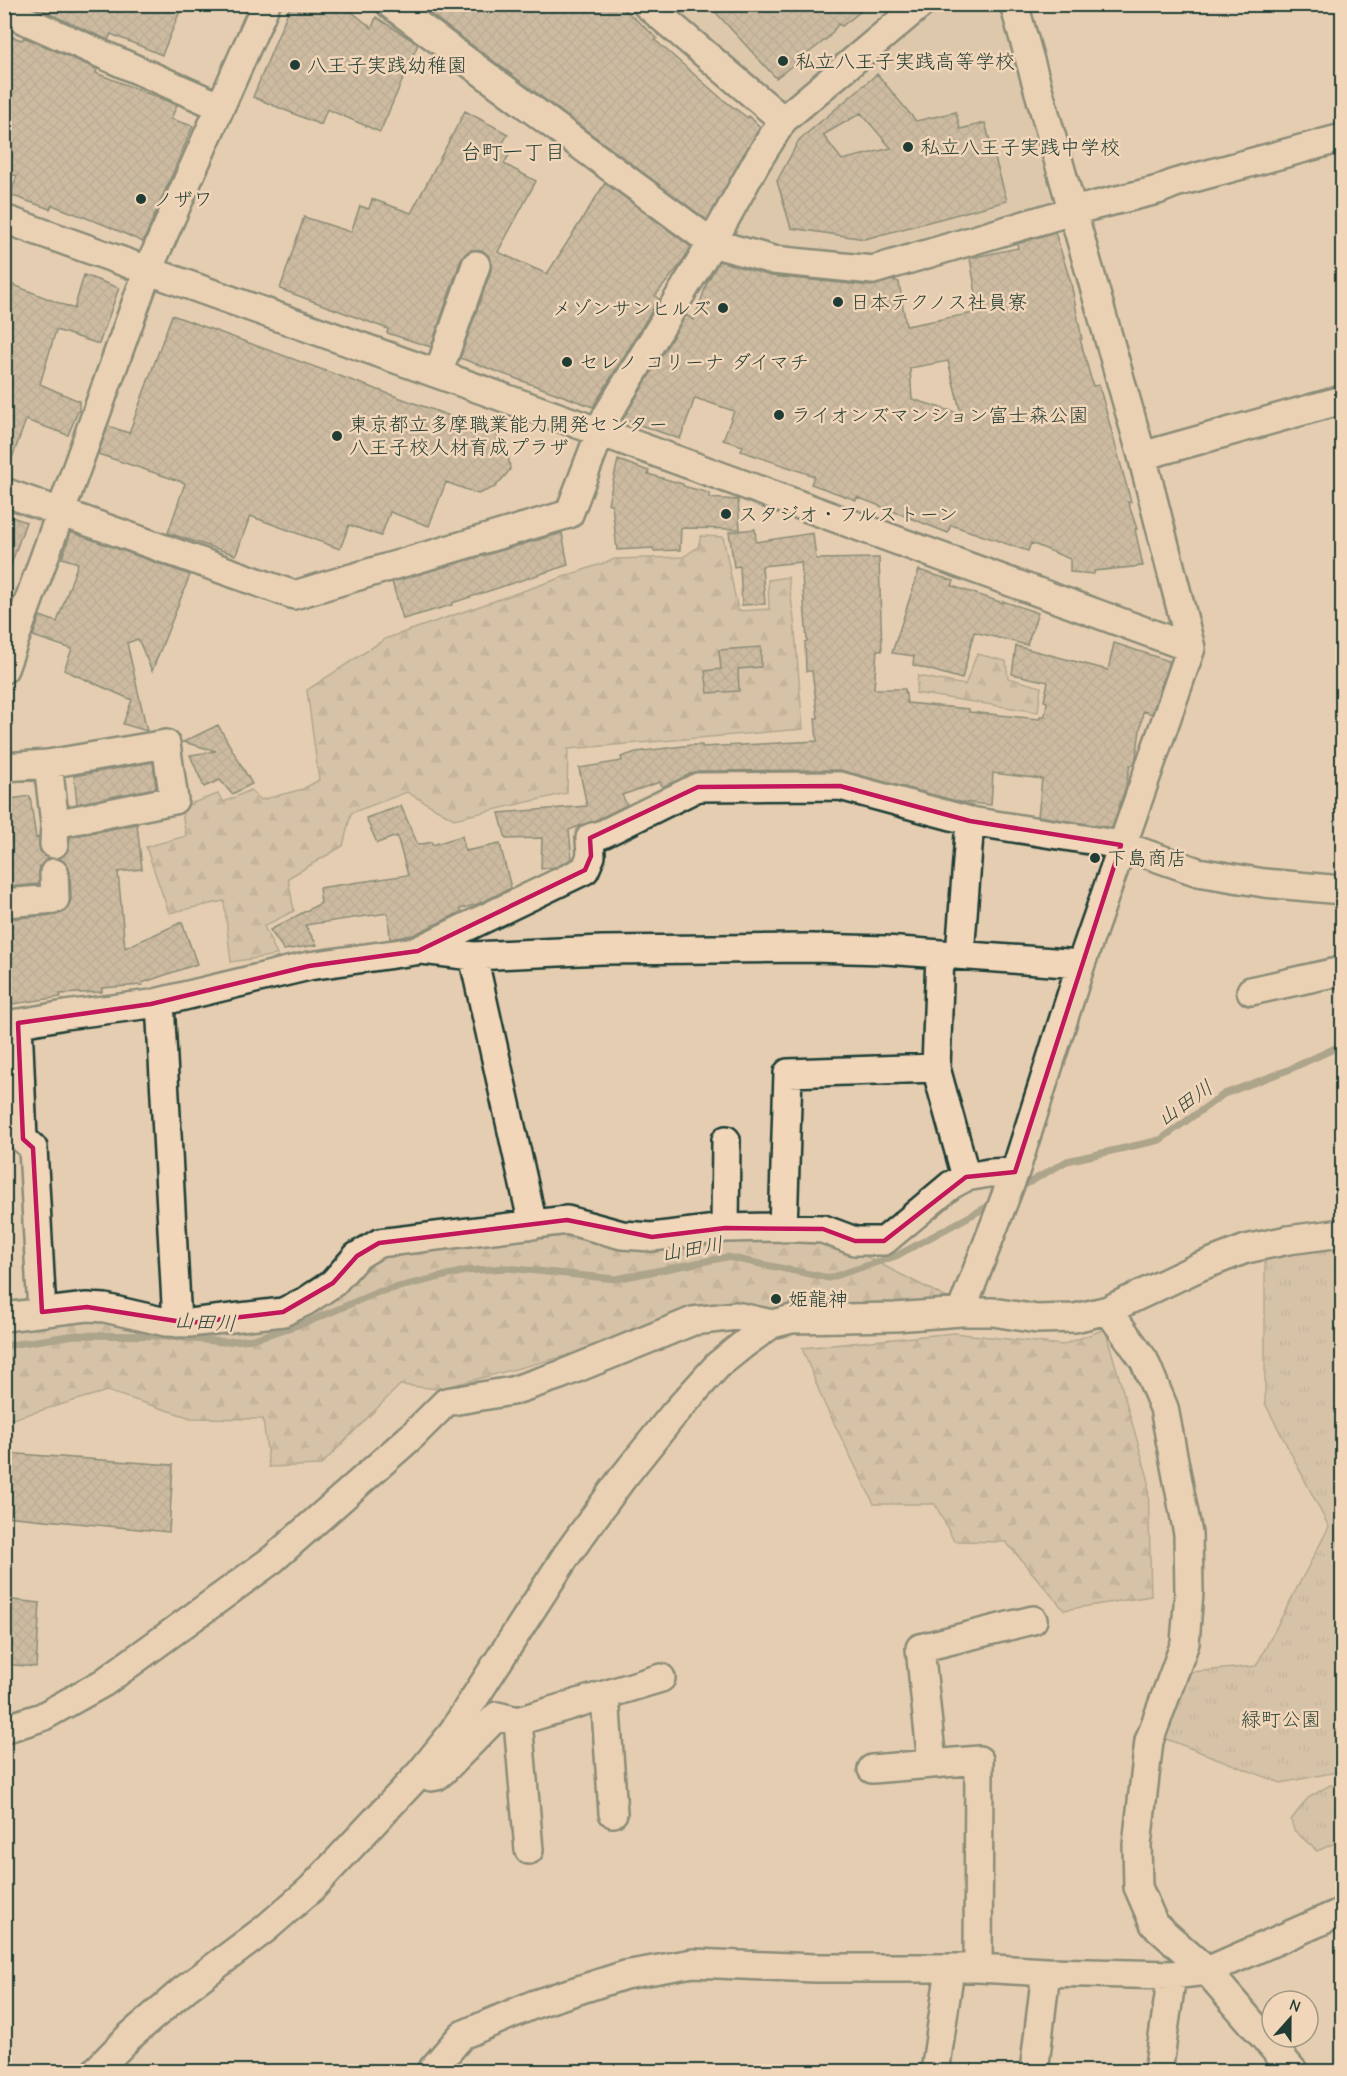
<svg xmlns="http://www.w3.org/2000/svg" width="1347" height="2076" viewBox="0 0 1347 2076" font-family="'Comic Neue','Klee One',sans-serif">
  <defs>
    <pattern id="forest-firs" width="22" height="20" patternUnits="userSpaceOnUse" patternTransform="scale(1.5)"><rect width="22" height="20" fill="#c4b59c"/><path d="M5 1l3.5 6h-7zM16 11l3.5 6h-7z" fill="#9f9480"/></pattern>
    <pattern id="park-tufts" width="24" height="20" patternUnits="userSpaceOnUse" patternTransform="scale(1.5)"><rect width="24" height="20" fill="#c4b59c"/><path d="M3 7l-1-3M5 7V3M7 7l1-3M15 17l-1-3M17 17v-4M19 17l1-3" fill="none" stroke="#9f9480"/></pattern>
    <pattern id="building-cross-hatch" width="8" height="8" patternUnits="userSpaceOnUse" patternTransform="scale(1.5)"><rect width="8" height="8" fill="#aea48d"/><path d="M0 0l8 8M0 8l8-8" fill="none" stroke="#8d8774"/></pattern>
  </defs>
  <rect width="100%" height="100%" fill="#e5cdb1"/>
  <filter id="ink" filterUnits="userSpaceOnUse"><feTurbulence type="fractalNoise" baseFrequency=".0167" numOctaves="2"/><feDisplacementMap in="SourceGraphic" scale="12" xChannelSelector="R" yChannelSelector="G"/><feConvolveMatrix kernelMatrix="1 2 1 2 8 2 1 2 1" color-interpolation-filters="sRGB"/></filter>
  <g filter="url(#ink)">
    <path fill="#d4c1a6" d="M678,4l228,1 -124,104 -109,-96z
      M941,5h59l52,198 -178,54 -97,-7 -47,-15 61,-107z"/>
    <path fill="url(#forest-firs)" stroke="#727968" stroke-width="1.5" d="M701,536l22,1 15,74 31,-2 -1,-29 20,-3 6,42 9,110 -235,20 -1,44 -113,26 -47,-27 -56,21 -8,33 -55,32 6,33 -30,15 13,29 -46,7 -7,-61 -55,12 -23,-66 40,-11 -5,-29 37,-13 6,8 27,-12 10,10 42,-11 16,-9 -12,-90 78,-51 230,-80 68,-2 15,-10z
      M977,654l29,7 2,17 33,9 -3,25 -122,-19 2,-17 47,9z
      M566,1236l53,12 35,4 71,-10 91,-2 45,14 90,46 -174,14 -189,36 -149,39 -39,-4 -79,80 -52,2 -6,-48 -72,-1 -84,-27 -102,30v-95l90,-9 136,12 133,-64 16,-10z
      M1105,1329l43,149 3,118 -87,14 -58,-68 -52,-1 -19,-37h-61l-50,-101 -22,-55 152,-15 108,12z"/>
    <path fill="url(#park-tufts)" stroke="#727968" stroke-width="1.5" d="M1342,1241v530l-61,12 -120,-46 20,-64 75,-7 73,-139 -64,-124v-151z
      M1330,1785l12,2v53l-25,11 -23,-21 -3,-10 17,-22z"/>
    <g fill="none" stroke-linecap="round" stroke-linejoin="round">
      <path stroke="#677161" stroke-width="7" d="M1016,1190l51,-29 93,-21 64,-46 64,-24 54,-25
        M4,1346l71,-11 89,1 60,6 29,-3 55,-17 70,-30 87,-21 42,-3 109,11 111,-22 102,21 67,-22 98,-53"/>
    </g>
    <path fill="url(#building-cross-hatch)" stroke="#1f3d34" stroke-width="1.5" fill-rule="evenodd" d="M35,4h148l-21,51 -51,-21 -3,6 -74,-33z
      M291,4h51l30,24 4,-11 42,27 -38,88 -53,-23 -6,16 -68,-28z
      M417,4h201l39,34 -2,2 66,58 27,20 1,-2 11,11 -53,93z
      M708,4h162l-28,22 -4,-2 -9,13 -53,41z
      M4,34l18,6 2,-3 73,32 -1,4 81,32 -6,14 22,7 -50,116 -38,-17 -53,-20 -2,4 -40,-14 7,-19 -13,-4z
      M877,74l39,47 40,-9 4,17 25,-6 22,78 -142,38 -74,-11 -14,-47 22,-41zM861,113l30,35 -49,12 -19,-25z
      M465,111l43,23 -8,14 10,5 -6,11 32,17 -38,71 49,22 58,-91 86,64 -11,18 -25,31 4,3 -66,108 -133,-49 31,-88v-9l-3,-6 -6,-5h-10l-6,3 -5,6 -30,88 -44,-14 1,-4 -108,-40 24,-72 47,15 9,-26 9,3 3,-10 39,14z
      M1055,232l16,51 11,56h-2l13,47 6,-1 32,117h-3l9,27h-2l8,37 -49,5v3l-24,-2v-13l-39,-16 -3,8 -77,-26 -3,8 -91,-36 -1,3 -45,-16 3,-8 -73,-25 2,-5 -20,-6 11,-29 -39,-13 -15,41 -57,-20 63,-104 8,5 13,-37 12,-22 52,15 100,10 22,-6 6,2 7,44 73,-14 -9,-54 48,-10 -1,-4zM948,361l13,53 -49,-15 -2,-31z
      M84,275l35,13 -20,56 -43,-14 -16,54 39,17v8l-11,26 -42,-15 -19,52h-3v-191l70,28z
      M172,315l322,117 10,8 4,10 2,20 -15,17 -17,7 -32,-12 -17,44 -39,-14 -9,24 -32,-11 -9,24 -90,-33 -14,39 -68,-22 17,-50 -87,-29 10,-28 21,7z
      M618,460l31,11 -1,3 35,10v2l26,7v5l29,2 2,29 -59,-1 -1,22 -26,1 -1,-3 -36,2 -5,-45 -4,-2z
      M4,514l22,8 -19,54h-3z
      M755,529l1,13 57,-9 3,26 63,-1 3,93 -5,-1 -3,39h31l2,14 62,6v3l71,7v-3h5l2,-14 -3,-1 4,-19 -36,-8 4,-28 92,24 6,-27 55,18 -17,53 -9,-3 -7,46 -2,8h-4l-4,21 -14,42 -74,-12 4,-37 -49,-6 -2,32 -31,-3 -120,-32 -142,1 -36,16 -2,-5 -38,13 5,10 -29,14 -29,11 3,29 -16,8 -15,2 1,-31 -36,1 -7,-26 88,-7 -8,-38 43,-7 -1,-4 15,-5 55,-7h11v2l115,-6 -2,-23h3l-6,-47h-6l-1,-29 2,-1 -6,-79 -39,4 3,38 -23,1 -2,-39 -6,1 -5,-35z
      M71,532l119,43 -38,96 -14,-32 -11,4 20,88 -24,-7 9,-24 -68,-30 8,-21 -39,-13 7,-20 17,6 21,-59 -16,-5z
      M562,533l6,32 -116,38v2l-49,14 -11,-37z
      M919,570l35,11 -2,5 51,17v-2l35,12 -11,32 -53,-13 -12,47 -49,-14 1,-9 -22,-3z
      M761,647v20l-23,2 1,22 -31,2 -3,-22 16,-2 -2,-19z
      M218,725l34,59 -20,10 -12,-14 -16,7 -14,-32 26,-4 -33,-9z
      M153,762l3,26 -79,16 -3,-28z
      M30,796l6,42 3,-1 1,14 9,7 -9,8 -1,18 -33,3 1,-54h-3v-33z
      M401,806l17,39 14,-3v3l30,-9 3,15 35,-7 11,44 -33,16 -18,5 1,3 -48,23 -23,4 -2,-26 -83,12 12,20 -33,5 -14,-20 51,-27 -2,-15 89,-13 -11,-39 -20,7 -11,-25z
      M137,824l5,45 -24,3 7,76 57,-26 15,42 -55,19v2l-40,3v4l-42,2 1,3 -48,7 -6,-37 -3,-48 52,-4 8,-3 5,-6 2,-7 -1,-27 -3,-8 -8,-5 8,-7 3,-15z
      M4,1453l169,12 -4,67 -165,-16z
      M4,1599l36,4 -4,64 -32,-3z"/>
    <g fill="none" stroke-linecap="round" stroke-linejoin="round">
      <g stroke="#1f3d34" stroke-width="32">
        <path id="minor" d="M390,4l322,239 61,17 100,10 199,-59 86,-21 17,-7 167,-45
          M646,4l137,116
          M4,11l215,95
          M4,219l596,213 591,216
          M438,374l38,-109
          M1142,456l200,-56
          M4,492l290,103 275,-81 37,-97 106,-174 44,-80 27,-43 138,-116
          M4,669l144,-399 118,-266
          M48,764l7,60 -1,20
          M4,767l44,-3 118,-20 8,56 -119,24
          M4,903l51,-4 -1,-26
          M419,950l166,-80 6,-14 -1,-18 13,-4 95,-47 142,-1 130,35
          M940,954l-4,114 30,109
          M960,955l10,-134 151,24 77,27 66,11 78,7
          M473,956l60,269
          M1251,991l91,-20
          M160,1002l17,321
          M18,1023l5,116 10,9 9,164
          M4,1026l61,-11 86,-11 158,-38 113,-16 51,6 129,-6 210,-2 73,2 196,14
          M725,1228l1,-88
          M783,1228l5,-155 148,-5
          M1108,1310l36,50 20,48 24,126 1,58 -4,51 -36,98 -12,104 1,42 16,37 53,47 87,101
          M961,1312l54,-140 66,-208 110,-316 -49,-192 -128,-452
          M4,1317l83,-10 18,1 61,14 23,1 94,-11 23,-11 27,-18 24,-27 22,-13 188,-23 55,15 30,2 73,-9 47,-1 51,2 32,12h29l67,-56 15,-8 23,-4 26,-1
          M605,1695l8,118
          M518,1721l11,129
          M4,1729l38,-12 61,-34 170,-124 140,-124 33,-33 66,-11 48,-16 133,-54 43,-5 36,8
          M932,1763l-12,-115 113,-28
          M872,1769l107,-9 -1,208
          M431,1777l6,-1 6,-5 54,-55 21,5 143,-43
          M95,2072l34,-35 56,-48 80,-60 46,-40 109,-116 30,-37 116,-180 55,-76 52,-65 45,-50 26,-21 28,-20 20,-5 103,-2 66,-5h32l44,7 38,-1 33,-8 91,-43 47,-18 42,-9 54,-7
          M430,2072l32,-37 73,-31 90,-29 68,-12 122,5h163l68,4 126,3 35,-4 135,-59
          M935,2072l15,-103
          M1034,2072l12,-100
          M1158,2072l14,-97"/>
      </g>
      <use href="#minor" stroke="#f2d6b9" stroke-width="27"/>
    </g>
  </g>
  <path d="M0 0H1347V2076H0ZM840,786l130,35 151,24 -106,327 -49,5 -82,64h-29l-32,-12 -98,-1 -73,9 -85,-17 -188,23 -22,13 -24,27 -50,29 -94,11 -102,-16 -45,5 -9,-164 -10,-9 -5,-116 133,-19 158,-38 109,-15 167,-81 6,-14 -1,-18 108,-51z" fill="#e5cdb1" fill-opacity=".55" fill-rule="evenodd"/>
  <path fill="none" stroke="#c2185b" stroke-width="4.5" stroke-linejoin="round" d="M840,786l130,35 151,24 -106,327 -49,5 -82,64h-29l-32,-12 -98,-1 -73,9 -85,-17 -188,23 -22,13 -24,27 -50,29 -94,11 -102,-16 -45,5 -9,-164 -10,-9 -5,-116 133,-19 158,-38 109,-15 167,-81 6,-14 -1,-18 108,-51z"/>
  <g fill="#1f3d34" stroke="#f2d6b9" stroke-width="2">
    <circle cx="783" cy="61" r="6"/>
    <circle cx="295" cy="65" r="6"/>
    <circle cx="908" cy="147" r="6"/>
    <circle cx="141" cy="199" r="6"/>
    <circle cx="838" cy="302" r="6"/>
    <circle cx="723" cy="308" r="6"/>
    <circle cx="567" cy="362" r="6"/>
    <circle cx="779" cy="415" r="6"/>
    <circle cx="337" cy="436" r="6"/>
    <circle cx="726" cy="514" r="6"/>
    <circle cx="1095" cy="858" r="6"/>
    <circle cx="776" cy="1299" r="6"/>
  </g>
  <g text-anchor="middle" stroke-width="5" stroke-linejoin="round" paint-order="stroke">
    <g font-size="20" fill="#1f3d34" stroke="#f2d6b9" text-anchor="start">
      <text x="795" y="68">私立八王子実践高等学校</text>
      <text x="307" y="72">八王子実践幼稚園</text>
      <text x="920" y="154">私立八王子実践中学校</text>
      <text x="153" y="206">ノザワ</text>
      <text x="850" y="309">日本テクノス社員寮</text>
      <text x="711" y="315" text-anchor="end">メゾンサンヒルズ</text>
      <text x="579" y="369">セレノ コリーナ ダイマチ</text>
      <text x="791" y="422">ライオンズマンション富士森公園</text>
      <text x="349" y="431">東京都立多摩職業能力開発センター<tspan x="349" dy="23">八王子校人材育成プラザ</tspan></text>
      <text x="738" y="521">スタジオ・フルストーン</text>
      <text x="1107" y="865">下島商店</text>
      <text x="788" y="1306">姫龍神</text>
    </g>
    <g font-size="20" fill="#30493e" stroke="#f2d6b9">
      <text x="1281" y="1726">緑町公園</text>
    </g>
    <g font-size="21" fill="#1f3d34" stroke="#f2d6b9">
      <text x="513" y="159">台町一丁目</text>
    </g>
    <g font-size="21" font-style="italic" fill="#314a3f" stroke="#f2d6b9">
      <text transform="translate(1185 1103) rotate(-35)" y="7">山田川</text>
      <text transform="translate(692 1249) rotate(-9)" y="7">山田川</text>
      <text transform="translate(205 1322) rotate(3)" y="7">山田川</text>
    </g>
  </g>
  <rect width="1347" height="2076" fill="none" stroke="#f2d6b9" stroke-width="24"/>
  <rect x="12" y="12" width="1323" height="2052" fill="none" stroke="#1f3d34" stroke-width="2" filter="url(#ink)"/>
  <g transform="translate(1290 2019) rotate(21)"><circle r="28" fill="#f2d6b9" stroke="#9e9984" stroke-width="1.5"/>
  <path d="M0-4.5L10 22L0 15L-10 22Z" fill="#1f3d34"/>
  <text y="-9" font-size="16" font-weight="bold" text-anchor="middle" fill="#1f3d34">N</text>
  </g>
</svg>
